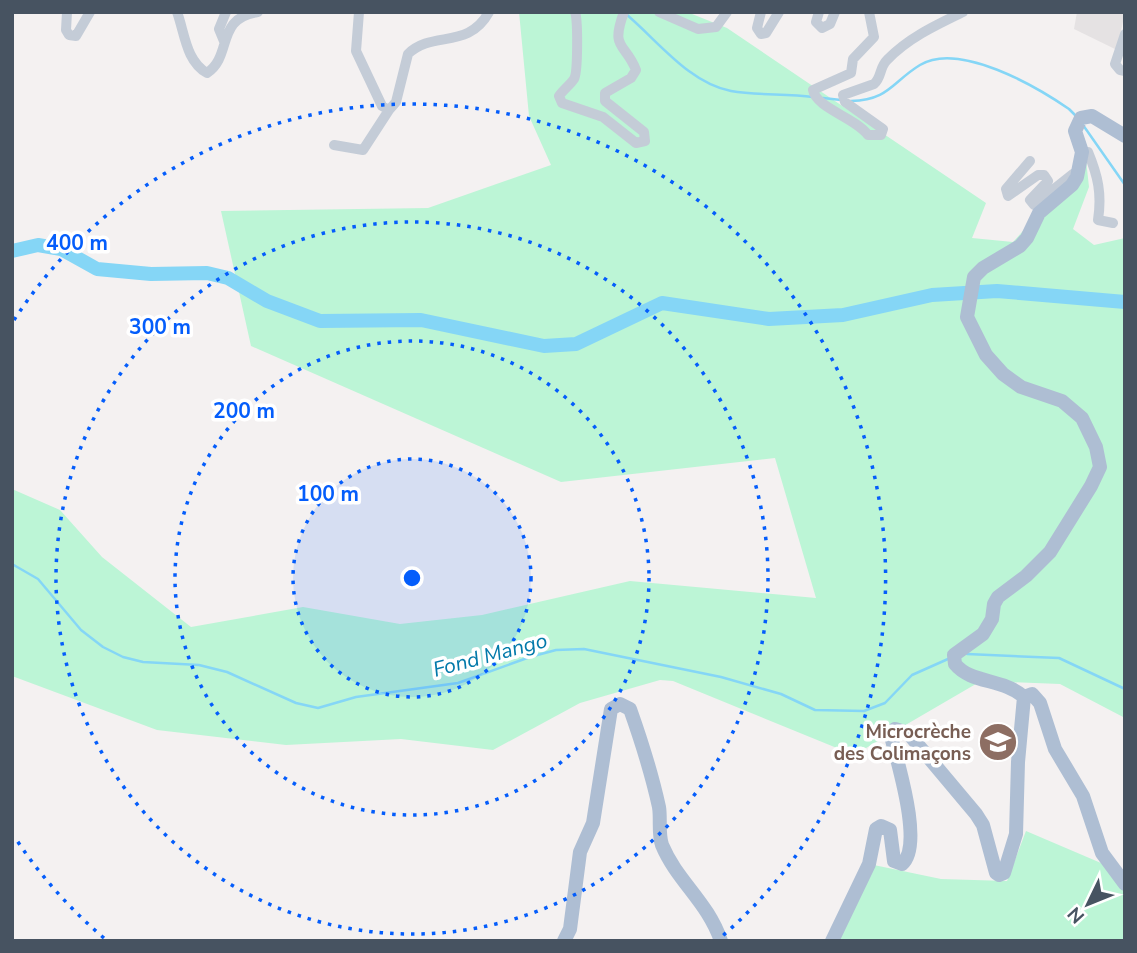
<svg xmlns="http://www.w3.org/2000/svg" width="1137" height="953" viewBox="0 0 1137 953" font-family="'Nunito Sans',sans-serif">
  <rect width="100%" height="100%" fill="#f4f1f1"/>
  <path fill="#e5e2e3" d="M1077,12h48l-8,38 -43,-21z"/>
  <path fill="#bcf5d6" d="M519,12h168l40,16 259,175 -14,35 41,4 73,-82 3,27 -16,42 21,16 31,-7v480l-65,-34 -79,-3 -127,74 -181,-74 -13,-1 -80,23 -87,47 -92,-11 -115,6 -129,-15 -145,-54v-187l48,21 42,47 89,70 112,-20 97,17 82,-9 148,-34 186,17 -41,-140 -214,24 -310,-136 -30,-135 207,-3 123,-43 -22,-49z
    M1026,831l75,32 24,28v50h-293l37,-77 72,15 66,2z"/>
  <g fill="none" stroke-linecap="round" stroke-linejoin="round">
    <path stroke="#85d6f6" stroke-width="2.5" d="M626,14c32,27 63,69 105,77 27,5 55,2 82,6
      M823,98l18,2
      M851,101c38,-1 41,-19 69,-36 39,-24 117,22 149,44l8,8
      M1083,125l42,60
      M12,564l26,15 43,51 22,17 20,10 20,5 56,3 28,7 69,31 22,5 38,-11 102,-14 72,-26 26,-7 28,-1 137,28 60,17 34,16 49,1 21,-8 27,-28 36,-16
      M967,654l92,4 66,31"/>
    <path stroke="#85d6f6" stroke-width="14" d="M12,251l26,-6 23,4 36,20 54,5 56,-1 21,5 39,23 53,20 101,-1 123,26 32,-2 86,-41 107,16 74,-4 89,-20 65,-4 128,11"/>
    <path stroke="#c4ccd7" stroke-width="10" d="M67,12l-1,18 3,5 7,1 14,-24
      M177,12c8,22 9,49 30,61 26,-17 8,-55 51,-61
      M359,12l-3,39 26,55 7,4 7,-8 12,-48c25,-24 60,-4 81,-42
      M575,12c3,8 3,61 -1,67 -4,6 -11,11 -15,17l3,7 41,14 33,26 9,-2 -1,-9 -39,-31v-8l26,-15 5,-8c-11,-28 -26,-20 -12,-58
      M659,12l39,17 18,-2 11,-15
      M761,12l-4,16 4,6 5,-1 13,-21
      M819,12l-3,10 6,6 8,-4 5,-12
      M869,12l5,25 -21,22 -2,14 -38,17c3,18 43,28 55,45h13l2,-6 -38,-27 -2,-7 31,-11c8,-7 5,-16 13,-24 21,-22 49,-35 76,-48
      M1125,34l-10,30 5,6 5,1
      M224,41l-5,-12 7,-17
      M334,145l29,5 26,-40
      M1082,152h6c10,24 14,42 10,68l15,3
      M1030,161l-24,28 2,7 30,-21h6l4,6 -18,19 4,5 39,-31 4,3"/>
    <path stroke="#aebed3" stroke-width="14" d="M1024,697c-21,-19 -53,-13 -69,-33l-1,-9 29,-21 9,-15 2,-15 4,-7 28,-21 24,-24 41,-66 9,-19 -4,-20 -14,-29 -20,-17 -41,-14 -18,-13 -17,-19 -19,-38 7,-40 9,-9 37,-22 7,-8 12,-25 33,-28 5,-8 5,-25 -7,-21 6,-13 11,-2 33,20
      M1024,697l8,-3 8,9 15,46 28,47 19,57 23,31
      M564,941l6,-12 10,-77 13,-29 18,-114 9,-5 10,5c11,31 22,66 29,98 2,12 -1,26 3,38 15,36 46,57 59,96
      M832,941l37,-77 7,-35 5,-3 9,4 4,31 8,3c22,-18 -5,-103 -11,-128l4,-7 13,4 68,81 7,11 13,48 3,2 5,-2 12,-39 2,-72 6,-65"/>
  </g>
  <circle cx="412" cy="578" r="119" fill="#045dfb" fill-opacity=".12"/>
  <g fill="none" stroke="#045dfb" stroke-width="3.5" stroke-dasharray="3.5 7">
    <circle cx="412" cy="578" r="119"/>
    <circle cx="412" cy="578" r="237"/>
    <circle cx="412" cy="578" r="356"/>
    <path d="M104 938A474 474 0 0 1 14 836M14 320A474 474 0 1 1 720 938"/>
  </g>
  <defs>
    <g id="school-disc" transform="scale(2.0125)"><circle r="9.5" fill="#8d6e63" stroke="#fff"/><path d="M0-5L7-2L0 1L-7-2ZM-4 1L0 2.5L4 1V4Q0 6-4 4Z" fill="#fff"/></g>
  </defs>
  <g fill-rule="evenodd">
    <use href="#school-disc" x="998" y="742"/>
  </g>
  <g text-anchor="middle" stroke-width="7" stroke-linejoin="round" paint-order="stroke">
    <g font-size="19" font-weight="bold" fill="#785e54" stroke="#fff" text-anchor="end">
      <text x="971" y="738">Microcrèche<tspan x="971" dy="22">des Colimaçons</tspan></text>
    </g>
    <g font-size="21" font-style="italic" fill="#0279aa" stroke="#fff">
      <text transform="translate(490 655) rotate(-15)" y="7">Fond Mango</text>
    </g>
  </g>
  <circle cx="412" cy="578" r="10" fill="#045dfb" stroke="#fff" stroke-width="3.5"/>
  <g font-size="21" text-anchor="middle" font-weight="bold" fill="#045dfb" stroke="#fff" stroke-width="7" stroke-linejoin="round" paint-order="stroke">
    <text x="77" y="250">400 m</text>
    <text x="160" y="334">300 m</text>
    <text x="244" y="418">200 m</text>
    <text x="328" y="501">100 m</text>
  </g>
  <rect width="1137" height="953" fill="none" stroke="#475361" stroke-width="28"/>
  <g transform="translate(1088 904) rotate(227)" stroke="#ffffff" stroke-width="5" paint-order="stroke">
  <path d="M0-5L12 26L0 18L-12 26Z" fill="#475361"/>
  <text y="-10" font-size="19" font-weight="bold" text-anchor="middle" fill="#475361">N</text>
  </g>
</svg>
